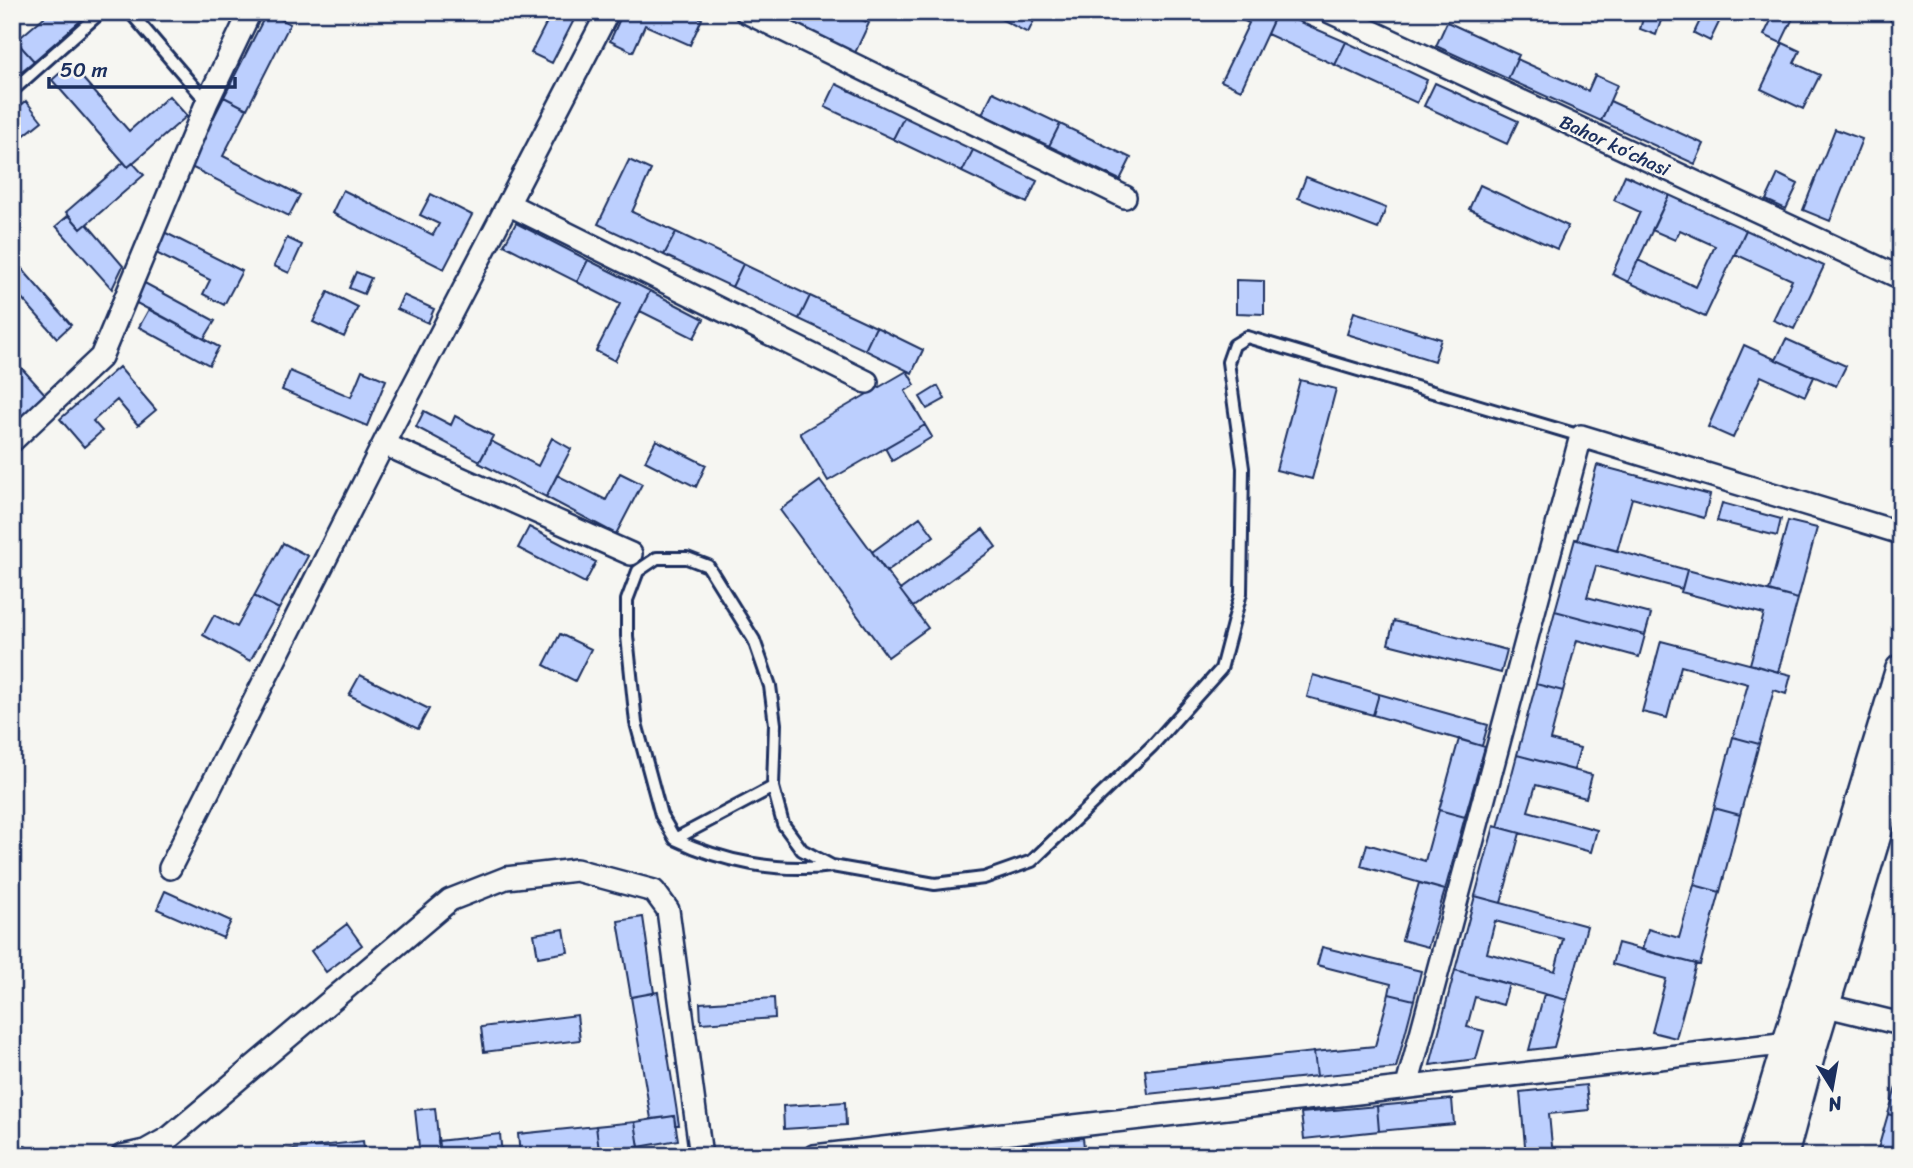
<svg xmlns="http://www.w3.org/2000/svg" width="1913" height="1168" viewBox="0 0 1913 1168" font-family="Sriracha,sans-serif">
  <rect width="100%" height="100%" fill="#f6f6f2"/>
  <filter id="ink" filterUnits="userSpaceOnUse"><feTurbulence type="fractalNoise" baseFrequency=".0143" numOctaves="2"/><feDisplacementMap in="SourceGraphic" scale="14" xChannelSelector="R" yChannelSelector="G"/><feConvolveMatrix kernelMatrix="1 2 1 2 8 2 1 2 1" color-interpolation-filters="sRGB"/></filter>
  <g filter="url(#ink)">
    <path fill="#bccffe" stroke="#1b2f5e" stroke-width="2" fill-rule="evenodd" d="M50,12h41l-57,49 -18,-20z
      M267,12l23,12 -43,85 -23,-12z
      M552,12h26l-26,51 -21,-10z
      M623,12h64l15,7 -12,26 -45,-20 -12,27 -23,-11z
      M787,12h59l23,11 -14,30 -71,-34z
      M987,12h46l4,2 -9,19z
      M1224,12h53l-36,78 -20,-9 28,-58z
      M1277,12l69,30 -11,23 -68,-31z
      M1645,12h19l-8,23 -16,-6z
      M1704,12h20l-14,29 -16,-8z
      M1775,12h21l-15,31 -17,-8z
      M1447,22l72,33 -11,24 -72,-33z
      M16,41l18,20 -22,18v-35z
      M1346,42l81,38 -10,23 -82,-38z
      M1783,43l17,8 -6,12 26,12 -17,34 -42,-20z
      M1517,59l71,32 7,-16 22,10 -16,36 -93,-42z
      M70,64l59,67 40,-35 18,20 -59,51 -76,-87z
      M1435,83l83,38 -11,23 -83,-38z
      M836,84l68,33 -11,22 -68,-32z
      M993,92l67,32 -11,22 -67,-32z
      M224,97l23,12 -24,47 77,39 -11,21 -100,-50z
      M26,101l16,20 -30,24v-32z
      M1610,101l94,43 -9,20 -94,-43z
      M904,117l69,33 -11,22 -69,-33z
      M1060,124l71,34 -11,22 -71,-34z
      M1835,129l27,10 -32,82 -27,-11z
      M973,150l64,31 -10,22 -65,-31z
      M629,160l22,10 -19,42 44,20 -12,23 -66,-31z
      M124,162l4,5 5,-4 11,12 -63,54 -15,-17z
      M1778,174l20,10 -12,25 -20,-9z
      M1625,175l44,20 -41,87 -16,-8 28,-62 -26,-12z
      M1306,177l80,31 -8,21 -80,-31z
      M1480,185l88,41 -11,23 -88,-40z
      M343,190l90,45 6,-11 -19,-9 11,-21 41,21 -28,54 -112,-56z
      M1669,195l77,35 -41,87 -77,-35 10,-22 58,27 19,-41 -35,-16 -5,10 -23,-10z
      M69,215l12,14 6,-5 36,42 -11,23 -56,-63z
      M516,223l72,37 -11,22 -73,-37z
      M1746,230l78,36 -30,63 -21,-9 19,-40 -57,-26z
      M164,232l78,39 -18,34 -21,-11 7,-14 -56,-28z
      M676,232l67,32 -11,23 -68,-32z
      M287,238l15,7 -13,28 -15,-7z
      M588,260l62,31 -35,70 -19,-10 24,-47 -43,-22z
      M16,262l55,63 -14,13 -45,-51v-22z
      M743,264l67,32 -11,23 -67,-32z
      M356,272l15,6 -7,16 -15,-6z
      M139,280l76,41 -11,18 -75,-40z
      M1236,280l28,1v33l-28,-1z
      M650,291l54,28 -10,19 -54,-27z
      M328,292l30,15 -14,30 -31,-15z
      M403,295l31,14 -6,14 -31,-14z
      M810,296l66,31 -11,23 -66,-31z
      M149,309l70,38 -10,18 -70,-38z
      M1354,312l87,27 -7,22 -87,-27z
      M876,327l47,23 -11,23 -47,-23z
      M1786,339l60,27 -10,20 -60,-26z
      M1744,345l70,32 -9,19 -44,-20 -28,62 -25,-11z
      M17,363l29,32 -34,30v-58z
      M119,367l37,43 -18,15 -21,-25 -24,21 9,10 -18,16 -24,-28z
      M362,370l24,10 -19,46 -85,-36 8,-19 61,26z
      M907,371l8,14 -10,6 20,34 -97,56 -28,-48z
      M1300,380l36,9 -24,90 -36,-9z
      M938,386l7,13 -18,10 -7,-12z
      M424,411l27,14 4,-9 38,20 -13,25 -64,-34z
      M925,425l7,12 -40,24 -7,-13z
      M552,438l19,11 -25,48 -67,-34 12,-22 47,25z
      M656,440l50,25 -10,22 -51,-26z
      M1597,465l113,30 -6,23 -72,-20 -15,53 -40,-11z
      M620,473l22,11 -26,50 -70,-37 11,-22 49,25z
      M820,481l108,147 -40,29 -108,-147z
      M1722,503l59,16 -4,17 -60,-15z
      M920,517l14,19 -48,36 -14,-20z
      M1788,521l29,7 -19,71 -29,-8z
      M529,527l67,35 -11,21 -67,-35z
      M983,529l13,18 -83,60 -13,-17z
      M1575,539l112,31 -5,19 -86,-23 -9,31 64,17 -6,21 -90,-24z
      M283,543l25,13 -29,53 -25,-13z
      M1687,570l111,29 -20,73 -28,-8 14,-50 -83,-22z
      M254,596l25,13 -29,52 -47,-26 11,-20 23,12z
      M1555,611l90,24 -6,22 -62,-17 -14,51 -27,-7z
      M1394,621l113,29 -6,23 -113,-29z
      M560,634l31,15 -16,32 -31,-16z
      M1661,641l130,34 -5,19 -12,-4 -15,54 -26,-7 15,-53 -67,-18 -14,52 -25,-6z
      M360,675l69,34 -11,20 -69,-34z
      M1313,675l66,19 -6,21 -66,-18z
      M1536,684l27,7 -13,49 30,8 -6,22 -57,-15z
      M1379,694l109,31 -6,21 -109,-31z
      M1733,737l26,7 -19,71 -26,-7z
      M1459,739l26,8 -20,70 -26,-7z
      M1517,755l75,20 -6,23 -50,-13 -8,26 69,19 -6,22 -93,-25z
      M1714,808l26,7 -20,77 -26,-7z
      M1439,810l26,7 -20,73 -84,-24 6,-22 58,17z
      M1494,826l26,7 -19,70 -26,-7z
      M1419,883l26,7 -17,57 -26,-7z
      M1694,885l26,7 -20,73 -58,-15 6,-21 31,9z
      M165,891l66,30 -8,17 -66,-29z
      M1475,896l112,30 -20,74 -112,-30zM1495,921l68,18 -8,32 -68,-18z
      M643,917l11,76 -23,4 -13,-76z
      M347,924l15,21 -36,27 -15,-21z
      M564,929l4,23 -30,5 -4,-23z
      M1618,943l78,21 -20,74 -24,-6 14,-53 -54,-15z
      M1322,947l99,24 -7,29 -25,-6 2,-10 -74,-19z
      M1455,970l54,14 -6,21 -28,-8 -8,30 17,4 -8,28 -46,6z
      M658,992l21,133h-4l-1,-9 -23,3 -20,-122z
      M1389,994l25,6 -18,68 -79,8 -3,-24 61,-6z
      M1544,994l23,6 -13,47 -25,3z
      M774,998l1,20 -74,5 -1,-20z
      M577,1015l3,25 -96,12 -3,-25z
      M1314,1052l3,24 -169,18 -3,-24z
      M1901,1071v47l-13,-4z
      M1586,1085l3,25 -40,4 4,42h-27l-6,-64z
      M1452,1099l2,25 -75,7 -2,-25z
      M845,1102l1,23 -62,4 -1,-23z
      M1377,1106l2,25 -75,8 -3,-26z
      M435,1108l5,48h-20l-5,-46z
      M1888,1114l13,4v38h-25z
      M674,1116l4,24 -39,7 -4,-25z
      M635,1122l4,25 -40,4 -3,-25z
      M596,1126l3,25 -79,5 -2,-22z
      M500,1134l2,22h-62l-2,-15z
      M1083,1138l2,18h-72l-1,-11z
      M363,1141l2,15h-78l-1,-6z
      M1012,1147l1,9h-20v-7z"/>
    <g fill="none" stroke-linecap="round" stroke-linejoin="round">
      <g stroke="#1b2f5e" stroke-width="16">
        <path id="lane" d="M130,12l77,90
          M12,91l89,-79
          M773,787l-98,52c47,23 105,34 157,27
          M675,839l-14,-24 -25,-92 -9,-87v-36l11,-29 19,-13h30l21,8 46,74 16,46 5,38 -2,63 10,37 19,26 30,16 103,18 49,-6 48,-17 120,-115 69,-77 20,-76 2,-125 -15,-106 6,-17 13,-8 334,99"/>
      </g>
      <g stroke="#1b2f5e" stroke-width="26">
        <path id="street" d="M746,12l379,185
          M1330,12l571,266
          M1899,12l2,1
          M508,204l359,178
          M12,441l89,-84 106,-255 43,-90
          M384,444l247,110
          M170,868l222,-441 216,-415
          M1823,1005l78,19
          M1407,1086l174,-650 320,97
          M12,1155l7,1
          M122,1156l23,-5 25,-14 280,-237 56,-22 70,-8 78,21 14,19 33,246
          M814,1156l975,-113"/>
      </g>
      <g stroke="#1b2f5e" stroke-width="35">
        <path id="secondary" d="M1754,1156l147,-486
          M1782,1156l29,-108 90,-298"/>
      </g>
      <use href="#lane" stroke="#f6f6f2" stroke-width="10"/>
      <use href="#street" stroke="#f6f6f2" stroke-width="21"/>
      <use href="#secondary" stroke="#f6f6f2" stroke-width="30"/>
    </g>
  </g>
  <g text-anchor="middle" stroke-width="5" stroke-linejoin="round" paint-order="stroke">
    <g font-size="19" fill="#1b2f5e" stroke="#f6f6f2">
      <text transform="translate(1615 145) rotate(25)" y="7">Bahor koʻchasi</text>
    </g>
  </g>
  <rect width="1913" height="1168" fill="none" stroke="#f6f6f2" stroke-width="42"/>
  <rect x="21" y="21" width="1871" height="1126" fill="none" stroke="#1b2f5e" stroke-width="2.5" filter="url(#ink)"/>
  <g transform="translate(1832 1088) rotate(169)" stroke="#f6f6f2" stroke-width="5" paint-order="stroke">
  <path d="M0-5L12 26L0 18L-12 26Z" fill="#1b2f5e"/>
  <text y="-10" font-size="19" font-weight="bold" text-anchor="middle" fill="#1b2f5e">N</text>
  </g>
  <path d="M49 77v10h186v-10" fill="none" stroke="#1b2f5e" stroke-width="3.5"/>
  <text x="60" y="77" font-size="21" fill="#1b2f5e" stroke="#f6f6f2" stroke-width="5" paint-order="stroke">50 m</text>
</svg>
